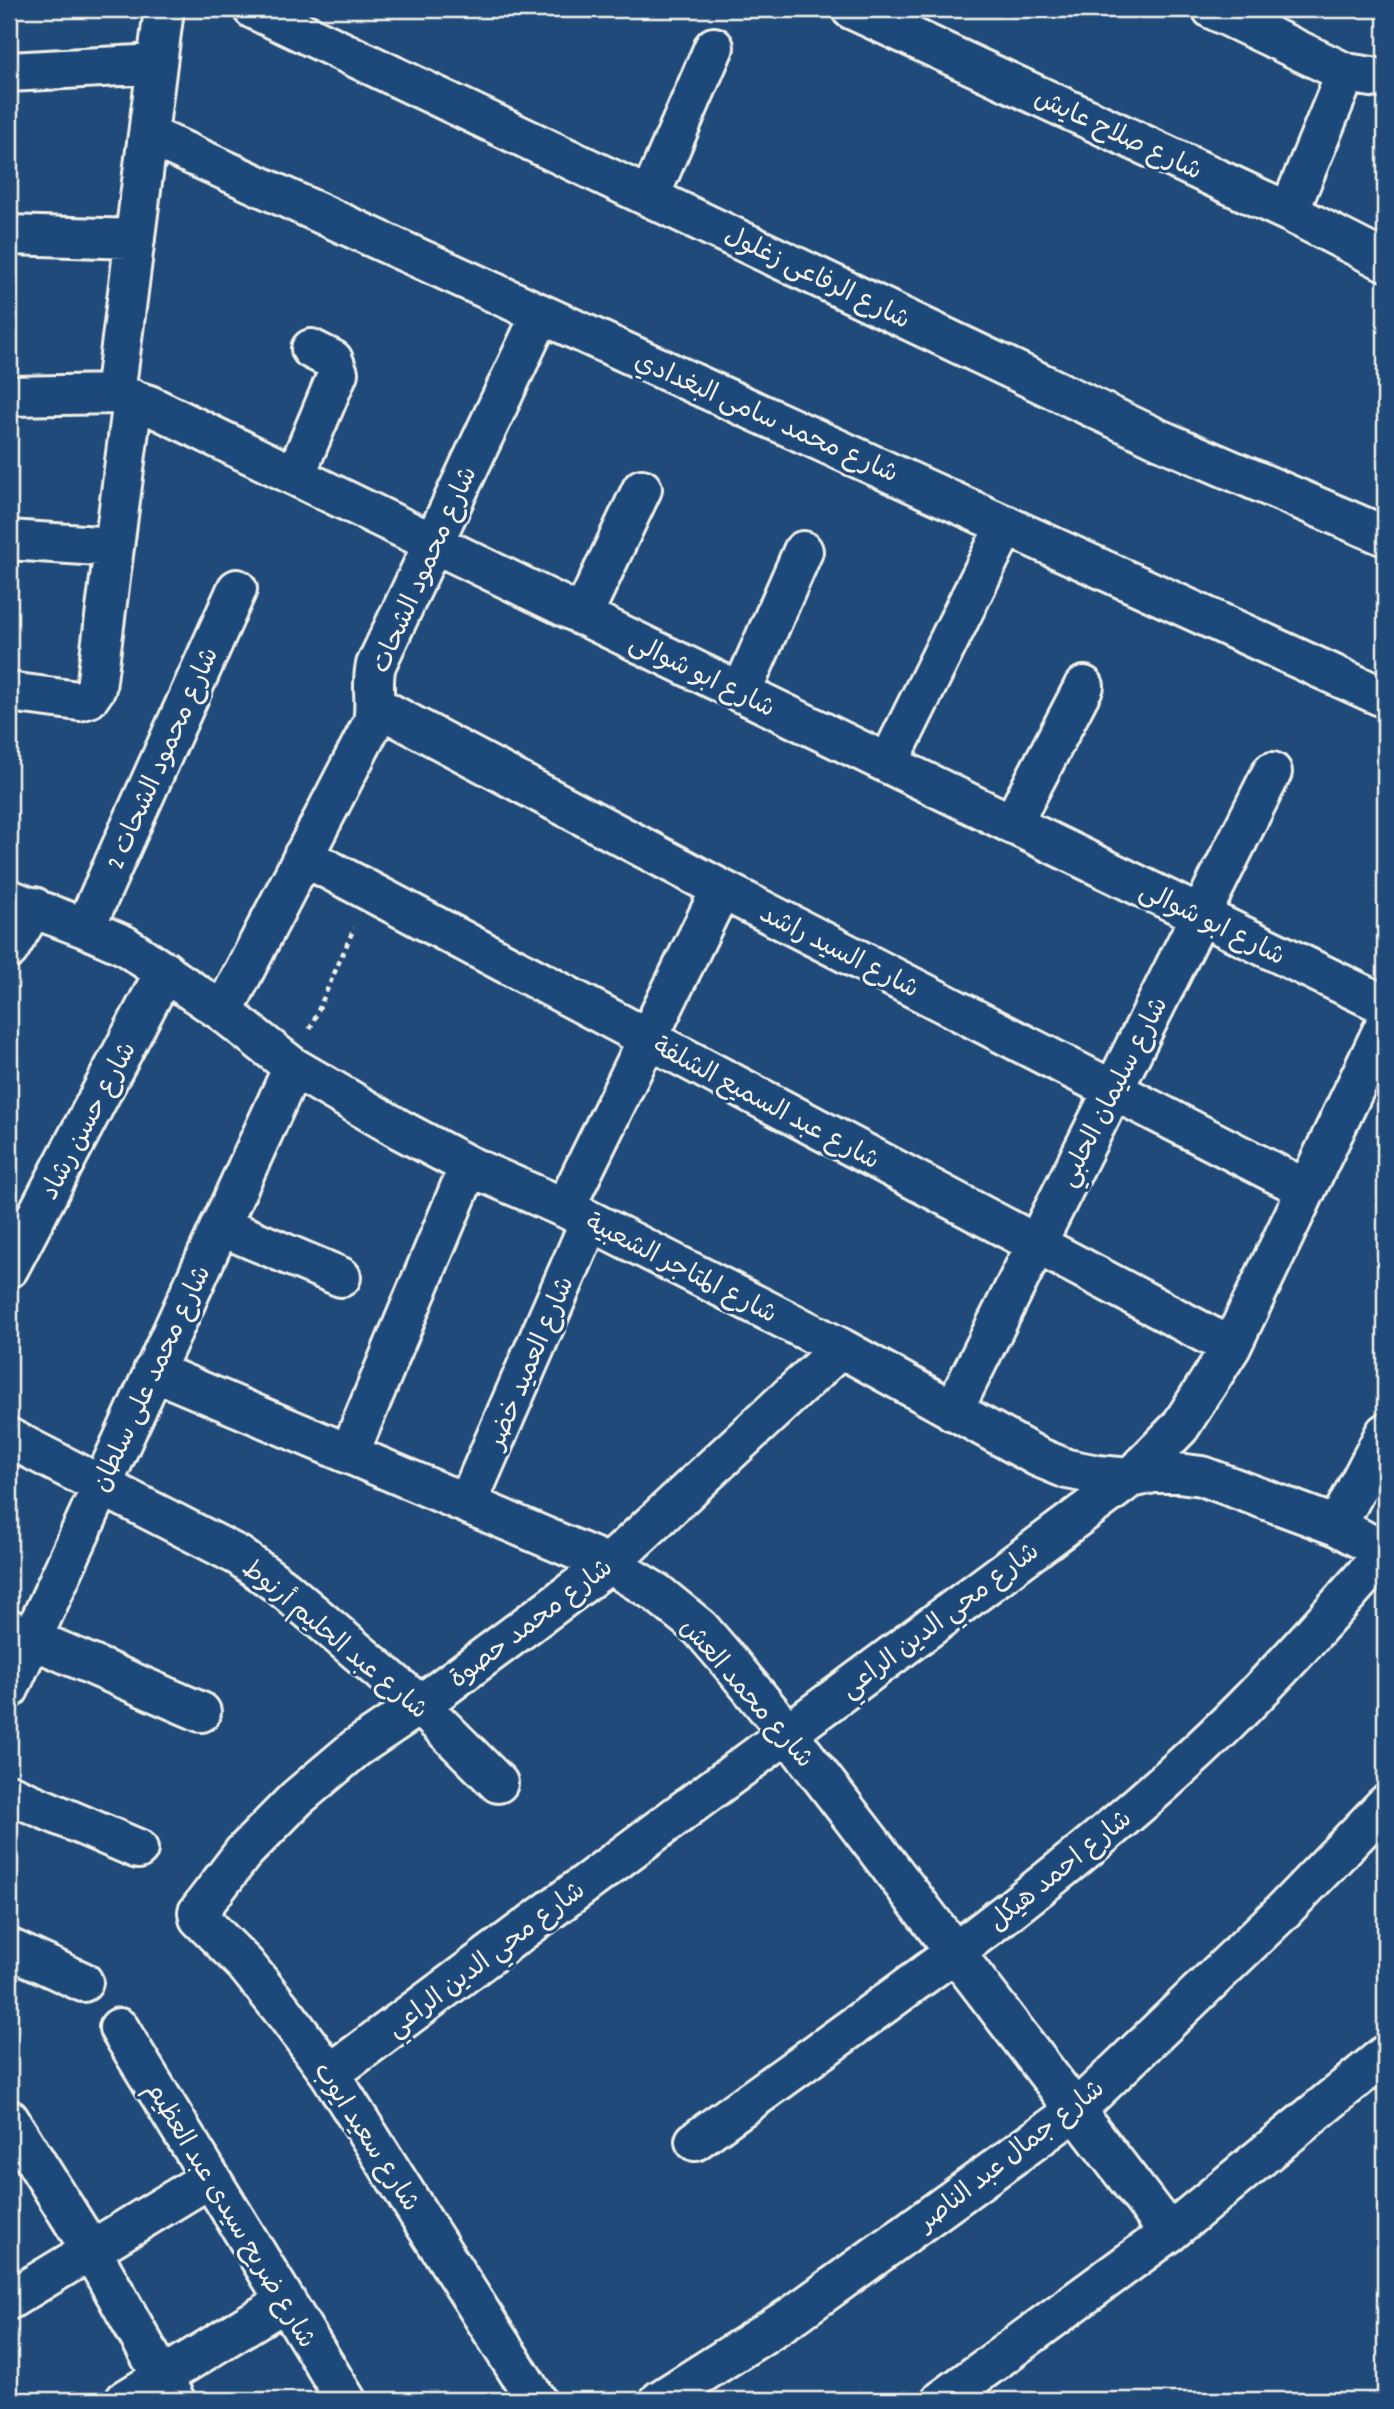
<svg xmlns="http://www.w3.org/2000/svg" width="1394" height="2409" viewBox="0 0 1394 2409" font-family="Dekko,'Playpen Sans Arabic',sans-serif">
  <rect width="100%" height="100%" fill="#1f4a7a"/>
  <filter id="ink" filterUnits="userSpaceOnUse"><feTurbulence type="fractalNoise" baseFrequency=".0143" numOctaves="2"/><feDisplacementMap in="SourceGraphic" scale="14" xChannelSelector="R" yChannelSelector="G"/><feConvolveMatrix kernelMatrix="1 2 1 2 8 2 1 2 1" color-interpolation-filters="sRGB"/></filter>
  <g filter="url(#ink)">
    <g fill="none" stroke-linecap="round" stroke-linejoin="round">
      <g stroke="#f4f1e8" stroke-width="44">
        <path id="street" d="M253,9l908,431 224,96
          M851,9l438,203 96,49
          M1212,9l134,64 39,6
          M9,72l148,-8
          M148,135l1237,563
          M650,196l64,-149
          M1289,212l57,-139
          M9,235l126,4
          M115,394l49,-385
          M9,396l106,-2 34,11 1236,600
          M295,476l43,-103 -5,-13 -22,-11
          M9,540l105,7
          M582,616l60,-127
          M9,692l70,9 10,-3 7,-10 37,-289
          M741,693l62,-142
          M376,706l345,183 585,300
          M888,764l118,-239
          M1012,824l72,-138
          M303,856l928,491
          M9,899l76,29 39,17 99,67 70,55 108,63 68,36 96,42 276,140 197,109 29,12 31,6 32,3 24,-5h24l24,3 135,50 48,26
          M85,928l152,-339
          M9,949l25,-42
          M223,1012l150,-290c4,-20 -2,-38 3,-57l165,-351
          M565,1208l156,-319
          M220,1226l121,51
          M9,1268l156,-297
          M153,1371l456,193 48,29 43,35 31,36 56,68 382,501
          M953,1411l319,-639
          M9,1438l230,118 44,32 137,117 78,78
          M349,1454l120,-288
          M467,1504l123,-283
          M1337,1526l48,-93
          M9,1629l192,83
          M9,1689l284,-622
          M9,1794l129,55
          M9,1948l74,34
          M119,2028l227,372
          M330,2074l800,-596 50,-51 51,-80 154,-322
          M9,2119l82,131 84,150
          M695,2141c165,-120 335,-236 486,-374 74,-66 139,-141 204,-215
          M9,2300l201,-122
          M125,2400l161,-99
          M536,2400l-206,-326 -43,-58 -42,-52 -46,-46 -1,-6 45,-59 54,-55 59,-50 64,-43 189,-141 232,-216"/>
      </g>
      <g stroke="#f4f1e8" stroke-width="44">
        <path id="secondary" d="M660,2400l135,-86 280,-203 204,-196 106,-110
          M942,2400l227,-167 216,-178"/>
      </g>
      <path stroke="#f4f1e8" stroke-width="4.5" stroke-dasharray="5 5" stroke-linecap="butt" d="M310,1029l44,-101"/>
      <use href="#street" stroke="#1f4a7a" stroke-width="38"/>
      <use href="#secondary" stroke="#1f4a7a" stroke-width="38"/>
    </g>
  </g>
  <g text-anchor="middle" stroke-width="6" stroke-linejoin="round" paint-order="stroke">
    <g font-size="26" fill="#f4f1e8" stroke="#1f4a7a">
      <text transform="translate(1119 133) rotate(25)" y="9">شارع صلاح عايش</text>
      <text transform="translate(818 276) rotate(26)" y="9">شارع الرفاعى زغلول</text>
      <text transform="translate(767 416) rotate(24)" y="9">شارع محمد سامى البغدادي</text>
      <text transform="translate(423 569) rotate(-66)" y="9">شارع محمود الشحات</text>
      <text transform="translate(703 674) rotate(26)" y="9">شارع ابو شوالى</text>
      <text transform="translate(161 758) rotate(-66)" y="9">شارع محمود الشحات 2</text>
      <text transform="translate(1213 922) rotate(26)" y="9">شارع ابو شوالى</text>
      <text transform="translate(840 950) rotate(27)" y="9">شارع السيد راشد</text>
      <text transform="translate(1112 1091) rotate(-63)" y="9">شارع سليمان الحلبي</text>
      <text transform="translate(767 1102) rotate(28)" y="9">شارع عبد السميع الشلفة</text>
      <text transform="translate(87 1120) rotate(-62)" y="9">شارع حسن رشاد</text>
      <text transform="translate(682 1267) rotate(27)" y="9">شارع المتاجر الشعبية</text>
      <text transform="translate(529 1362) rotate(-67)" y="9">شارع العميد خضر</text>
      <text transform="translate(150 1378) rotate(-65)" y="9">شارع محمد على سلطان</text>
      <text transform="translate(939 1619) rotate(-37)" y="9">شارع محي الدين الراعي</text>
      <text transform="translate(530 1622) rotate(-37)" y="9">شارع محمد حصوة</text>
      <text transform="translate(336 1638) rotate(40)" y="9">شارع عبد الحليم أرنوط</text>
      <text transform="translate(748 1692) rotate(49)" y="9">شارع محمد العش</text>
      <text transform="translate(1059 1869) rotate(-39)" y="9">شارع احمد هيكل</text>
      <text transform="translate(485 1958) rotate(-37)" y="9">شارع محي الدين الراعي</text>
      <text transform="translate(368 2136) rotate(57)" y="9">شارع سعيد ايوب</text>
      <text transform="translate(1010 2154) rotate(-38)" y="9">شارع جمال عبد الناصر</text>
      <text transform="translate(232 2214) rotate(59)" y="9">شارع ضريح سيدى عبد العظيم</text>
    </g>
  </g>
  <rect width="1394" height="2409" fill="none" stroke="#1f4a7a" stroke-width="35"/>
  <rect x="18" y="18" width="1359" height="2374" fill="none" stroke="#f4f1e8" stroke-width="2.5" filter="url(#ink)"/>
</svg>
